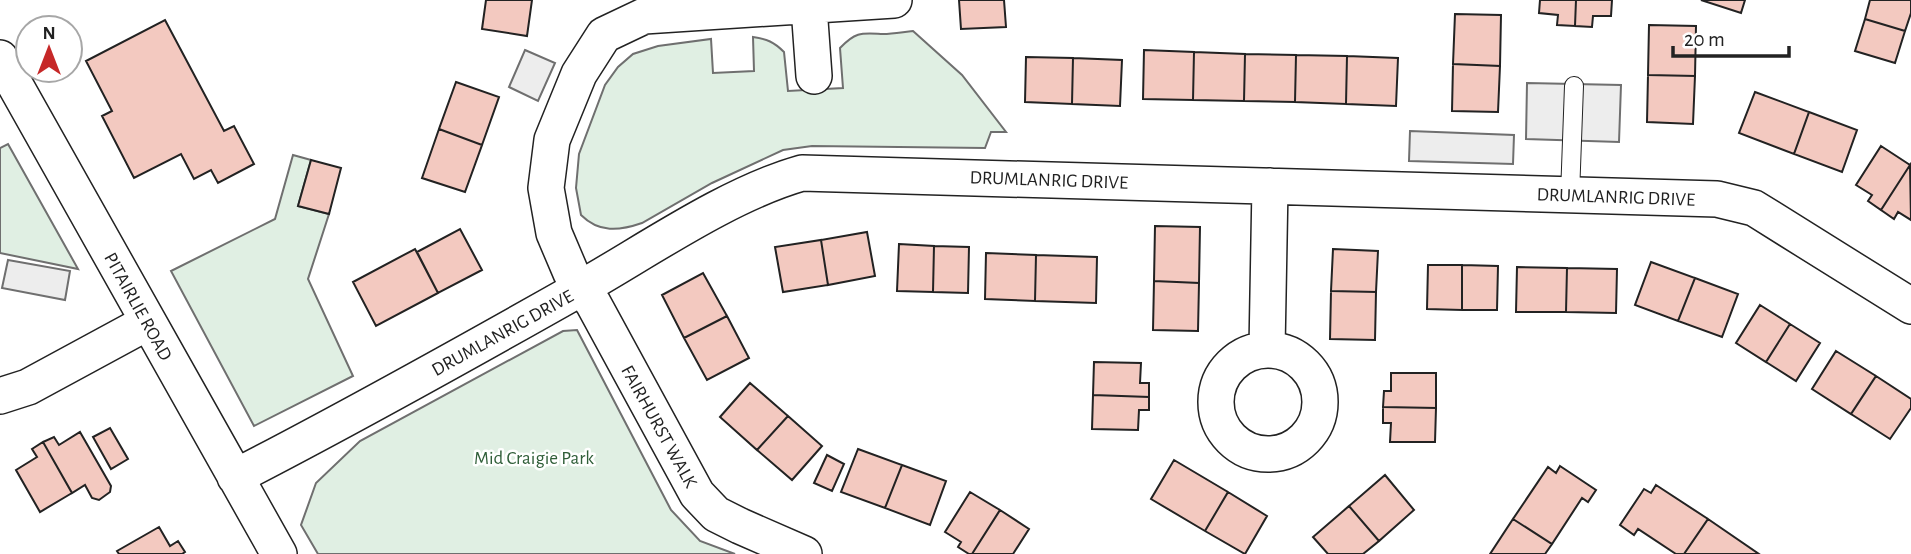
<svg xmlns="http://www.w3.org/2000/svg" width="1911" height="554" viewBox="0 0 1911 554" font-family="'Alegreya Sans',sans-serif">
  <rect width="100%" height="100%" fill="#fff"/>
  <path fill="#e0efe3" stroke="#6f6f6f" stroke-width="2" d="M913,31l49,44 44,57h-15l-6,16 -173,-2 -29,4 -71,33 -70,40c-23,8 -43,10 -61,-8l-5,-27 3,-34 26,-69 13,-18 15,-13 25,-8 53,-7 2,34 41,-2 -1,-34c14,2 21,5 31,15l4,39 55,-3 -3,-40c16,-17 22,-15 43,-14 10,0 20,-2 30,-3z
    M8,144l70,125 -78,-16v-105z
    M293,155l18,5 -13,46 31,8 -21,65 45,97 -99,50 -83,-155 104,-52z
    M577,330l94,180 29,31 35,13h-417l-17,-29 15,-42 44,-42 203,-110z"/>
  <path fill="#ededed" stroke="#6f6f6f" stroke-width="2" d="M525,50l30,13 -17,38 -29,-14z
    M1527,83l94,2 -2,57 -93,-3z
    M1410,131l104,4 -1,29 -104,-3z
    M8,260l62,11 -5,29 -63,-12z"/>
  <path fill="#f3c9c0" stroke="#222" stroke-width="2" d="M486,0h46l-5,36 -45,-7z
    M959,0h45l2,27 -45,2z
    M1540,0h36l-1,26 -18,-1 1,-10 -19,-2z
    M1576,0h36l-1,16h-18l-1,11 -17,-1z
    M1701,0h44l-4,13z
    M1870,0h41v13l-6,18 -40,-12z
    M1455,14l46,1 -1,51 -47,-2z
    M1865,19l40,12 -10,32 -40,-12z
    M165,20l59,111 10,-5 20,38 -36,19 -7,-13 -17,9 -13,-25 -47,24 -32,-62 10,-5 -26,-50z
    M1649,25l47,1 -1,50 -47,-1z
    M1144,50l50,2 -1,48 -50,-1z
    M1194,52l51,2 -1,47 -51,-1z
    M1245,54l51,1 -1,47 -51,-1z
    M1296,55l51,1 -1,48 -51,-2z
    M1347,56l51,2 -2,48 -50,-2z
    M1026,57l47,1 -1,46 -47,-2z
    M1073,58l49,2 -2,46 -48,-2z
    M1453,64l47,2 -2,46 -46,-1z
    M1648,75l47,1 -2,48 -46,-2z
    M456,82l43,15 -17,48 -43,-16z
    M1755,92l54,20 -15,42 -55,-21z
    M1809,112l48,18 -15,42 -48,-18z
    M439,129l43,16 -17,47 -43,-14z
    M1881,146l29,19 -29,45 -13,-9 4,-6 -16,-10z
    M311,160l30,8 -12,46 -31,-8z
    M1910,165l1,55 -13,-8 -4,7 -13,-9z
    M1155,226l45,1 -1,56 -45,-2z
    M460,229l22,41 -44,23 -21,-41z
    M867,232l8,44 -47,9 -7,-45z
    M821,240l7,45 -45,7 -8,-45z
    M899,244l35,2 -1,46 -36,-1z
    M934,246l35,1 -1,46 -35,-1z
    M415,249l23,44 -62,33 -23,-44z
    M1333,249l45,2 -2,41 -45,-1z
    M986,253l50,2 -1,46 -50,-2z
    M1036,255l61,2 -1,46 -61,-2z
    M1651,262l44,16 -17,43 -43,-16z
    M1428,265h34v45l-35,-1z
    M1462,265l36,1 -1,44h-35z
    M1517,267l50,1 -1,44h-50z
    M1567,268l50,1 -1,44 -50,-1z
    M703,273l24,43 -43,22 -22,-43z
    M1695,278l43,16 -16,43 -44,-16z
    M1154,281l45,2 -1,48 -45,-1z
    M1331,291l45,1 -1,48 -45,-1z
    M1760,305l30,19 -24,38 -30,-19z
    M727,316l22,42 -42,22 -23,-42z
    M1790,324l30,19 -24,38 -30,-19z
    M1836,351l40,25 -25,38 -39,-25z
    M1094,362l47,1 -1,20h9v14l-56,-2z
    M1391,373h45v35l-53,-1 1,-16h7z
    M1876,376l35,23v9l-21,31 -39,-25z
    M750,383l38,33 -31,34 -37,-33z
    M1093,395l56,2v13h-10l-1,20 -46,-1z
    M1383,407l53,1 -1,34h-45l1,-19h-8z
    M788,416l34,30 -30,34 -35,-30z
    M110,428l18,31 -17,10 -18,-32z
    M80,432l31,54 -1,6 -11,8 -7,-2 -7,-13 -13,8 -29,-51 11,-5 5,8z
    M43,442l29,51 -32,19 -24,-42 21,-13 -5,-8z
    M858,449l44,16 -17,43 -44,-16z
    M827,455l17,9 -12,27 -18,-8z
    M1174,460l54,32 -23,39 -54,-32z
    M902,465l44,16 -16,44 -45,-17z
    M1560,466l36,24 -8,12 -6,-4 -30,46 -39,-25 35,-52 8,6z
    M1385,475l29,35 -35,31 -30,-35z
    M1656,485l52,34 -24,35h-8l-38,-25 -4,6 -14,-10 24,-36 7,4z
    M970,492l30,18 -28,44h-3l-11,-7 3,-5 -16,-10z
    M1228,492l39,24 -22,38 -40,-23z
    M1349,506l30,35 -16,13h-35l-15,-17z
    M1000,510l29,19 -16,25h-41z
    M1513,519l39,25 -7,10h-55z
    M1708,519l51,35h-75z
    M159,527l11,19 8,-5 7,11 -3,2h-63l-2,-3z"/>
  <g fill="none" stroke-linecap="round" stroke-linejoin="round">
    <g stroke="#222" stroke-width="20">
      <path id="service" d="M1570,195l4,-109"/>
    </g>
    <g stroke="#222" stroke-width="38">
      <path id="minor" d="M809,7l5,69
        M0,58l279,496
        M1267,349l3,-163
        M1216 402a52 52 0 1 1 104 0a52 52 0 1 1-104 0Z
        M0,396l28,-9 120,-65
        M235,477c117,-60 231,-124 346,-189 67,-38 147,-94 221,-115l915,26 37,9 157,98
        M804,554l-64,-28 -24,-12 -19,-20 -104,-191 -22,-30 -17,-40 -8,-45 6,-48 27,-66 25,-39 40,-19 250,-16"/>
    </g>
    <use href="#service" stroke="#fff" stroke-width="18"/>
    <use href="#minor" stroke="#fff" stroke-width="35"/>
  </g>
  <g text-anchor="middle" stroke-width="5" stroke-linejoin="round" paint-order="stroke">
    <g font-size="19" fill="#222" stroke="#fff">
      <text transform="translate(1049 179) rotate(2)" y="7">DRUMLANRIG DRIVE</text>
      <text transform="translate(1616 196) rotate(2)" y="7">DRUMLANRIG DRIVE</text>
      <text transform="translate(139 306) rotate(61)" y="7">PITAIRLIE ROAD</text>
      <text transform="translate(502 332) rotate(-29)" y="7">DRUMLANRIG DRIVE</text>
      <text transform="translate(660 426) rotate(61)" y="7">FAIRHURST WALK</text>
    </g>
    <g font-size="19" fill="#2f5e38" stroke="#fff">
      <text x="534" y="464">Mid Craigie Park</text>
    </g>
  </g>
  <g transform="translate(49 49)"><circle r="33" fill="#ffffff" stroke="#a7a7a7" stroke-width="2"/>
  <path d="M0-5L12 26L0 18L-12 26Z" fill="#c62828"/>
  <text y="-10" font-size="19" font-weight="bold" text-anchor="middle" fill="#222222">N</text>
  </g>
  <path d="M1673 46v10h116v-10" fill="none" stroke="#222222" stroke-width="3.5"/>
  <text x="1684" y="46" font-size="21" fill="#222222" stroke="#ffffff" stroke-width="5" paint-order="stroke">20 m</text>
</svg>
